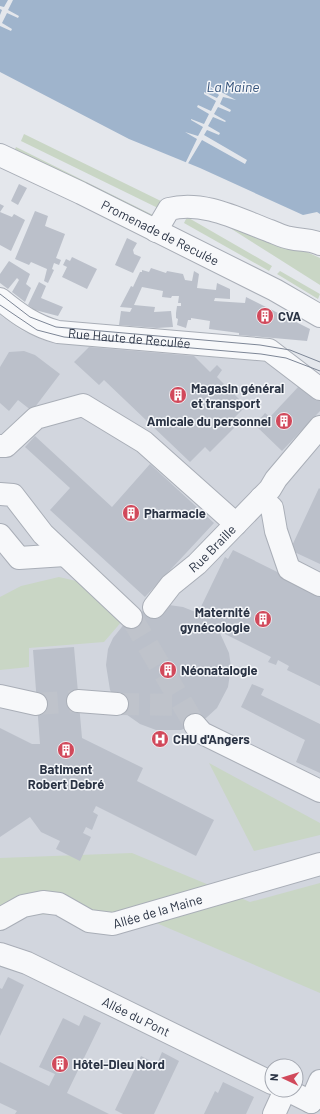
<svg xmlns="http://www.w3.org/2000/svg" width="320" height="1114" viewBox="0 0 320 1114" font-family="Barlow,sans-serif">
  <rect width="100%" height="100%" fill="#e4e7ec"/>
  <path fill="#d2d6de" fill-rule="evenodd" d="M0,315l21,15 25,11 31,4 192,17 51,37v715h-320zM272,1066h24v24h-24z"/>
  <path fill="#c9d6c5" d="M24,134l141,69 -3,7 -141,-69z
    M16,147l143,71 -1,4 -144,-71z
    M208,214l73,26 39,18v27z
    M187,217l85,49 -3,5 -85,-48z
    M280,271l40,23 -2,5 -41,-25z
    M59,577l26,6 38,37 -19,22 -75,6v19l-29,3v-73l21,-11z
    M209,763l111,60v12l-66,16z
    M132,853l118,49 70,-19v110l-187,-80 -133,2v-57z"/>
  <path fill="#9fb4cc" d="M0,0h320v214l-3,-2 -14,3 -103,-47 -71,-29 -129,-67z"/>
  <path fill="#e4e7ec" d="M8,0h5l-5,10 11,6 -1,2 -11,-5 -5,10 10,6 -1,2 -11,-5v-11l2,-5 -2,-1v-3l4,1z
    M208,85l28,15 -13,-3 -3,7 11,6 -1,2 -12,-5 -4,7 12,7 -1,1 -12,-5 -5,9 12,7 -1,2 -12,-5 -3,5 43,25 -2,4 -43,-24 -15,25 -2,-1 12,-25 -12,-7 13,4 5,-9 -12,-7v-1l13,5 5,-10 -12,-7 1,-2 13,6 5,-10 -12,-7v-2l13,6 2,-3z"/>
  <path fill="#bbc0ca" d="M19,184l8,4 -9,17 -7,-4z
    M0,204l4,2 -4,6 12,5 2,-3 11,6 -14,31 -11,-6z
    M35,211l13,5 -3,10 20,8 -9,24 5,2 -2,5 -5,-2 -2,6 2,1 -6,13 -4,-2 3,-12 -16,-7 -2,3 -14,-6z
    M127,238l10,5 -4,7 1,4 7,3 -8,16 -18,-8z
    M72,257l25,12 -10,20 -25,-12 5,-10 -4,-2 3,-6 4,2z
    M9,261l21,13 -4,10 5,4 -6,14 -13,-10 7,-12 -2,-2 -9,11 -8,-6v-9z
    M151,268l15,5 1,-2 16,3 2,6 7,1 2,-10 5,3 -2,14 19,2 1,-7 13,6v10l-15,-1 -1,3 31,2 1,-6 64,32 -3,12 -68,-6v-2l-30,-4 1,-8 -19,-3v2h-3l-2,8 -9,-3 1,-6 -2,-1v-5l1,-7h4v-3h-3l1,-7h-7l-1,2 -9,-1 1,-6 -21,-4 -8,18 21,2 -1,5 17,-1 2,16 -16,1 -38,-3 2,-14 9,1 2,-4 -12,-1 11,-21 2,1 7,-15h2v-2l7,2z
    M39,282l7,4 -5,12 22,9 -5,9 -23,-6 -7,-5z
    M89,347l105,9 16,16 7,-7 5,5 -5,7 29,29 -15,15 5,5 -26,26 -5,-5 -15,15 -86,-82 -5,5 -25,-23z
    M24,351l11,4 25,19 -28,37 -14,-11 -9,11 -9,-8v-36l9,-15z
    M300,385l20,14v12l-38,40 -27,-26 10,-12 5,4z
    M35,436l77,71 38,-43 64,59 -69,74 -95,-87 20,-22 -45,-41z
    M319,488l1,1v75l-30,-14z
    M233,550l87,43v93l-33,-16 2,-4 -11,-6 -2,5 -8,-3 3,-5 -52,-26 10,22 2,14 -3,20 -11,21 -11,10 -11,7 -14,5h-25l-16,-6 -17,-12 -13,-22 -4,-25 2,-16 5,-11 12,-15 21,-14 23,-4 14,2 15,6 27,-56 3,2z
    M74,647l8,91 61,30 -6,13 77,39 -18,36 -100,-50 -3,6 5,3 -6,15 -6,-3 -3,6 8,4 -11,24 -24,-12 4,-8 -19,-9 -11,-15 -30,20v-109l32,16h8l-7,-94z
    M252,684l12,5 -3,6 59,29v49l-24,-11 9,-22 -64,-33z
    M8,977l16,8 -24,51v-48l2,1z
    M84,1015l17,8 -34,70 42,21h-94l2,-3 -17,-8v-41l49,24 6,-12 -16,-7 24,-49 16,8z
    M162,1052l17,9 -25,53h-31l-8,-4 26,-54 16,8z
    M223,1082l31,15 -8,17h-42l11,-23 3,2z"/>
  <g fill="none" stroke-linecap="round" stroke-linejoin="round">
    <path stroke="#bfc3cb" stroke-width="22" stroke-dasharray="22 11" stroke-linecap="butt" d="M131,617l64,108
      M36,704l42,-3
      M117,704l66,1"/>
    <g stroke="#a9aeb7" stroke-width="24">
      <g id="minor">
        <path id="s1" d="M0,155l81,38 194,97 45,26"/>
        <path d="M156,231l13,-22c34,-9 69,10 101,22 6,2 13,6 20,7 12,3 18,0 30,6"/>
        <path id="s2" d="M0,299c18,15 35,27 58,33l211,18 51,39"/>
        <path d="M0,446h6l30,-28 47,-13 61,37 92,82"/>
        <path d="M0,494l13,1 30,39 88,83"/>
        <path d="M261,498l11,10 4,23 13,38 31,16"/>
        <path d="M0,535l19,23 46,-3"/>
        <path id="s3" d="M154,607l17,-22 26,-21 73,-75 6,-10 44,-52"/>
        <path d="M0,696l36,8"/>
        <path d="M78,701l39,3"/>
        <path d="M195,725l7,8 118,58"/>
        <path id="s4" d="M0,919l23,-13 20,-4 16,2 30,17 24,3 207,-60"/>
        <path id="s5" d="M0,954l27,9 245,120"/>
        <path d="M287,1090l24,12"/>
        <path d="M311,1102l9,-21"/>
        <path d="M274,1114l11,-24"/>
      </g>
    </g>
    <use href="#minor" stroke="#f7f8fa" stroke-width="22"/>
    <path stroke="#7d8696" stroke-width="1" d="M0,294l30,23 26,10 204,18 30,5 30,12
      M0,305l37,25 27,7 197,17 25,4 34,13"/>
  </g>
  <defs>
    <g id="building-disc" transform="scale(0.9)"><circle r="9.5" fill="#d1495b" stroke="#f4f6f9"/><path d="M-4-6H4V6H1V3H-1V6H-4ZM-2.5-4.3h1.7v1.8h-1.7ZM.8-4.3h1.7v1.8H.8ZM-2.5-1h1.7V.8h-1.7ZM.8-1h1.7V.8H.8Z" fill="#fff"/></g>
    <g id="hospital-disc" transform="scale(0.9)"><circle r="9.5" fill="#d1495b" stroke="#f4f6f9"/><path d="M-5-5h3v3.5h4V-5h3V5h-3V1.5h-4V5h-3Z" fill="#fff"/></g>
  </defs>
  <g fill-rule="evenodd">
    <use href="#building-disc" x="265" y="316"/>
    <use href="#building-disc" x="178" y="395"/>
    <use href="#building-disc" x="284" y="421"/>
    <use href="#building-disc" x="131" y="513"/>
    <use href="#building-disc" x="263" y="619"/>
    <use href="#building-disc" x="168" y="670"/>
    <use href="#hospital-disc" x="160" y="739"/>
    <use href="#building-disc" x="66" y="750"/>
    <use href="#building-disc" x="60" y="1064"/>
  </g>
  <g text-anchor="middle" stroke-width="3" stroke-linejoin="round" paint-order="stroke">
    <g font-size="13" fill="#2b3445" stroke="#f4f6f9">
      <text dy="5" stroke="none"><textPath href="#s1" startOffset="178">Promenade de Reculée</textPath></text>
      <text dy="5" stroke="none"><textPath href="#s2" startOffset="139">Rue Haute de Reculée</textPath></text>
      <text dy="5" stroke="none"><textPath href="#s3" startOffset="83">Rue Braille</textPath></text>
      <text dy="5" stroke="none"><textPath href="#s4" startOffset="168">Allée de la Maine</textPath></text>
      <text dy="5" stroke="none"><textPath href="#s5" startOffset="150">Allée du Pont</textPath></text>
    </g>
    <g font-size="13" font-weight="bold" fill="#2b3445" stroke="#f4f6f9" text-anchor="start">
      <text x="278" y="321">CVA</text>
      <text x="191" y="393">Magasin général<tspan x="191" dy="15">et transport</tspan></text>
      <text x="271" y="426" text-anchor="end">Amicale du personnel</text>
      <text x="144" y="518">Pharmacie</text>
      <text x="250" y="617" text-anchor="end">Maternité<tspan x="250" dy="15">gynécologie</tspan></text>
      <text x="181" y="675">Néonatalogie</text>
      <text x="173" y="744">CHU d'Angers</text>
      <text x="66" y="774" text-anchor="middle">Batiment<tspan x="66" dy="15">Robert Debré</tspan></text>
      <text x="73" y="1069">Hôtel-Dieu Nord</text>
    </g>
    <g font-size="14" font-style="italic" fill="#34527a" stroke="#f4f6f9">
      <text x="233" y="92">La Maine</text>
    </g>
  </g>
  <g transform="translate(284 1078) rotate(274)"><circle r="19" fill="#f4f6f9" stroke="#a4a8b1"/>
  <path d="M0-3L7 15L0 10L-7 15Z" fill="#d1495b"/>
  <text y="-6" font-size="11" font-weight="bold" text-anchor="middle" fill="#2b3445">N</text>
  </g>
</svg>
